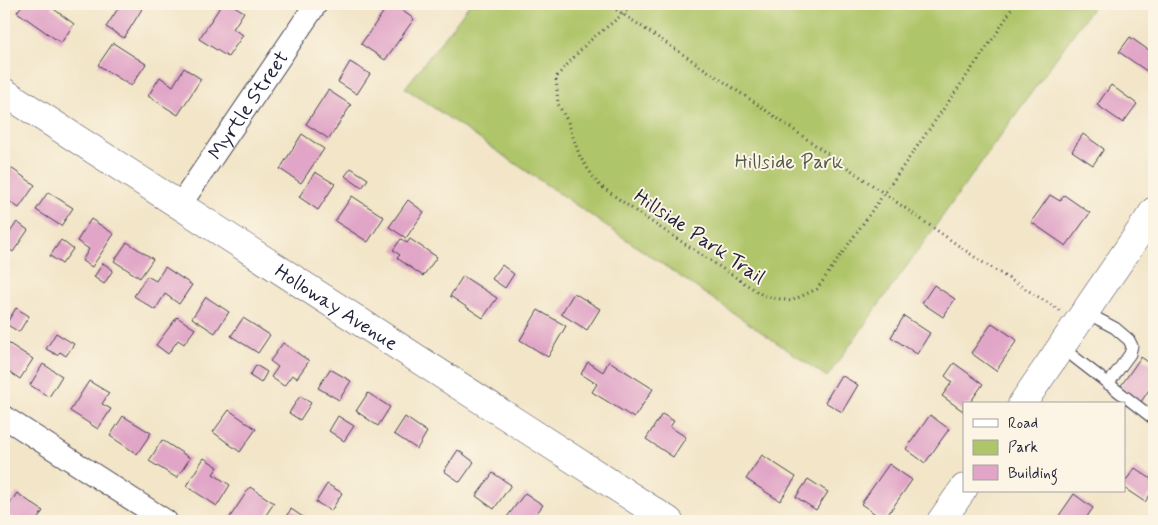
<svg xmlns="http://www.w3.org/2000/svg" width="1158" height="525" viewBox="0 0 1158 525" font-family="Mynerve,sans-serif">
  <rect width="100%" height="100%" fill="#fcf5e5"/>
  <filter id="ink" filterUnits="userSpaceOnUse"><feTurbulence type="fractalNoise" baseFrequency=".02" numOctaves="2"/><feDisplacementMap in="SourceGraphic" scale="10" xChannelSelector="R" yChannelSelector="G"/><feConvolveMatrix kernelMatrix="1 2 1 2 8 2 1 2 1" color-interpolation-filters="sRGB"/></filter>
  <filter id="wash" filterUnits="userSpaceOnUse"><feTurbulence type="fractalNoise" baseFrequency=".0096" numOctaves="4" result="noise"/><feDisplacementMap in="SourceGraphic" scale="20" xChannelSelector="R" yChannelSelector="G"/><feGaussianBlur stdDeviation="1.12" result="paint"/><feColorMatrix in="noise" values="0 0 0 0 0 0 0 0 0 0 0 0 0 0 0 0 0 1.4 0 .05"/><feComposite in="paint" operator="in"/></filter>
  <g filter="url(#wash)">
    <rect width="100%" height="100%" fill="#f2e5c8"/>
    <path fill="#afc569" stroke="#687452" d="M470,4h625l-268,373 -422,-289z"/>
    <g id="blocks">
      <path fill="#e1a6c7" d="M23,4h30l-2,3 23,17 -13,19 -44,-31z
        M121,4h12l9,5 -18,29 -18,-11z
        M222,4h9l13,8 -11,17 10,6 -15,22 -29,-18z
        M389,4h4l21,15 -29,41 -24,-16z
        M1130,37l24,17v22l-35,-24z
        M113,43l33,21 -15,22 -33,-21z
        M350,62l20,12 -13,20 -19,-12z
        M184,68l17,11 -23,36 -30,-19 12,-19 13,9z
        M1111,85l26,19 -14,19 -26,-18z
        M328,90l23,15 -22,34 -23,-15z
        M302,134l22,15 -23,34 -21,-14z
        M1083,134l21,15 -11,16 -21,-14z
        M11,168l24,17 -16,23 -15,-10v-19z
        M351,168l17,11 -6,9 -17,-12z
        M315,172l20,12 -17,26 -19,-13z
        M48,192l25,16 -12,18 -25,-16z
        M1050,195l10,6 4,-6 26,18 -24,33 -35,-24z
        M352,196l32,21 -16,25 -33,-21z
        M408,200l16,12 -18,26 -17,-11z
        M91,219l23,15 -22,33 -10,-6 7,-12 -12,-8z
        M17,222l11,8 -15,22 -9,-7v-4z
        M401,239l6,4 3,-4 27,18 -14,19 -26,-18 3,-3 -7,-5z
        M61,240l12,9 -11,15 -12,-8z
        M127,242l26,17 -13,19 -26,-17z
        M103,263l10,7 -9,14 -10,-7z
        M502,265l12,9 -9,14 -13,-9z
        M165,267l27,18 -13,19 -14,-10 -10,16 -21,-14 13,-20 9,5z
        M463,276l34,22 -14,20 -33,-22z
        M934,285l21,14 -12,18 -21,-14z
        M574,293l26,16 -13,21 -26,-16z
        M206,297l23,15 -14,21 -23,-15z
        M16,308l13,8 -10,16 -13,-8z
        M538,310l28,16 -18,31 -28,-17z
        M904,316l26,17 -13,21 -26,-17z
        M177,317l18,12 -11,15 -6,-4 -10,14 -12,-9z
        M243,318l27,17 -12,18 -27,-17z
        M992,323l25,17 -21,31 -25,-18z
        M56,333l18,11 -8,12 -6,-4 -3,3 -11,-6z
        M5,341l28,18 -13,20 -16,-11v-24z
        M283,343l26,18 -12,17 -5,-3 -8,11 -13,-9 7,-10 -8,-6z
        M1141,357l13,9v16l-13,20 -21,-15z
        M609,361l44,28 -19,29 -42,-26 5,-8 -16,-10 7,-12 15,10z
        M954,363l29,21 -14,20h-5l-1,7 -21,-15 10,-14 -7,-6z
        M43,364l19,12 -13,21 -19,-12z
        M256,365l11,7 -6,11 -11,-7z
        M330,369l21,12 -12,19 -21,-12z
        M841,375l17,10 -16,27 -17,-10z
        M89,381l20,12 -7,11 9,5 -13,20 -28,-18z
        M368,393l22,14 -12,19 -22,-15z
        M300,396l11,7 -11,17 -11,-7z
        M229,410l27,19 -16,23 -27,-20z
        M662,414l12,7 -4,6 16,10 -13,20 -27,-18z
        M930,415l19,14 -24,34 -19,-14z
        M123,416l28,17 -14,21 -27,-18z
        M338,416l16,10 -10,15 -15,-10z
        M405,417l22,15 -10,17 -23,-15z
        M162,440l28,18 -13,20 -28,-17z
        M458,450l16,12 -14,20 -16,-11z
        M762,455l34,22 -16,24 -34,-22z
        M204,458l14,9 -5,7 17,11 -13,21 -31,-20z
        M889,464l23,16 -28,40 -23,-16z
        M1135,468l19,13v8l-9,13 -21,-14v-5z
        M493,473l18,12 -17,24 -18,-13z
        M808,479l20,13 -12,18 -20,-13z
        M327,484l15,9 -11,18 -15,-9z
        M250,487l24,16 -12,18h-26l-6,-4z
        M17,493l26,18 -7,10h-19l-13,-8z
        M525,493l18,12 -12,16h-27z
        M1074,494l19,14 -9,13h-26l-2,-1z
        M291,509l18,12h-26z"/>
    </g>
  </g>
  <g filter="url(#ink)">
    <use href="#blocks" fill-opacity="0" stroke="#413f50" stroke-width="1"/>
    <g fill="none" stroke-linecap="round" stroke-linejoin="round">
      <g stroke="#413f50" stroke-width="13">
        <path id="service" d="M1085,312l30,16 14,12 3,6 -2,8 -22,30
          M1061,347l93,72"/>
      </g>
      <g stroke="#413f50" stroke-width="24">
        <g id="minor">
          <path id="s1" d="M180,205l136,-201"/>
          <path d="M4,417l162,104"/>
        </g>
      </g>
      <g stroke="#413f50" stroke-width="29">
        <g id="tertiary">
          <path id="s2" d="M4,92l665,429"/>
          <path d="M1022,404l132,-193"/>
          <path d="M941,521l23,-33"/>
        </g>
      </g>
      <path stroke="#413f50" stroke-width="3" stroke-dasharray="1 4" stroke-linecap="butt" d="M608,4l146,98 225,158 82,51
        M634,4l-11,10 -36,29 -31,34 2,27 10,18 12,35 18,27 43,31 123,81 27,5 26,-12 177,-252 16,-25 3,-8"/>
      <use href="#service" stroke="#fff" stroke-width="11"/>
      <use href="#minor" stroke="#fff" stroke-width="22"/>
      <use href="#tertiary" stroke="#fff" stroke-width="28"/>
    </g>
  </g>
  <g text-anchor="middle" stroke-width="4" stroke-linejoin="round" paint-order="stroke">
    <g font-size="20" fill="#22223b" stroke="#fcf5e5">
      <text dy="7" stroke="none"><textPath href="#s1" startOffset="121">Myrtle Street</textPath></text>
      <text transform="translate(700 236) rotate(34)" y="7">Hillside Park Trail</text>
      <text dy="7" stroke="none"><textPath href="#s2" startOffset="396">Holloway Avenue</textPath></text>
    </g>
    <g font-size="20" fill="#535b4b" stroke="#fcf5e5">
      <text x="789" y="168">Hillside Park</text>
    </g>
  </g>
  <rect width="1158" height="525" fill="none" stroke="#fcf5e5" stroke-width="20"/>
  <rect x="963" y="402" width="162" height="90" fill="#fcf5e5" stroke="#a5a1a1"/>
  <rect x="973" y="419" width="25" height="8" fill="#ffffff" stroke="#a5a1a1"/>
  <text x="1008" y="428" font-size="15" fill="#22223b">Road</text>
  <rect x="973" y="440" width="25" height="15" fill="#afc569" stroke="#a5a1a1"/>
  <text x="1008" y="452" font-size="15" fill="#22223b">Park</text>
  <rect x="973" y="465" width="25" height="15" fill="#e1a6c7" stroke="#a5a1a1"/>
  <text x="1008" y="478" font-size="15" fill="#22223b">Building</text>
</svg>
